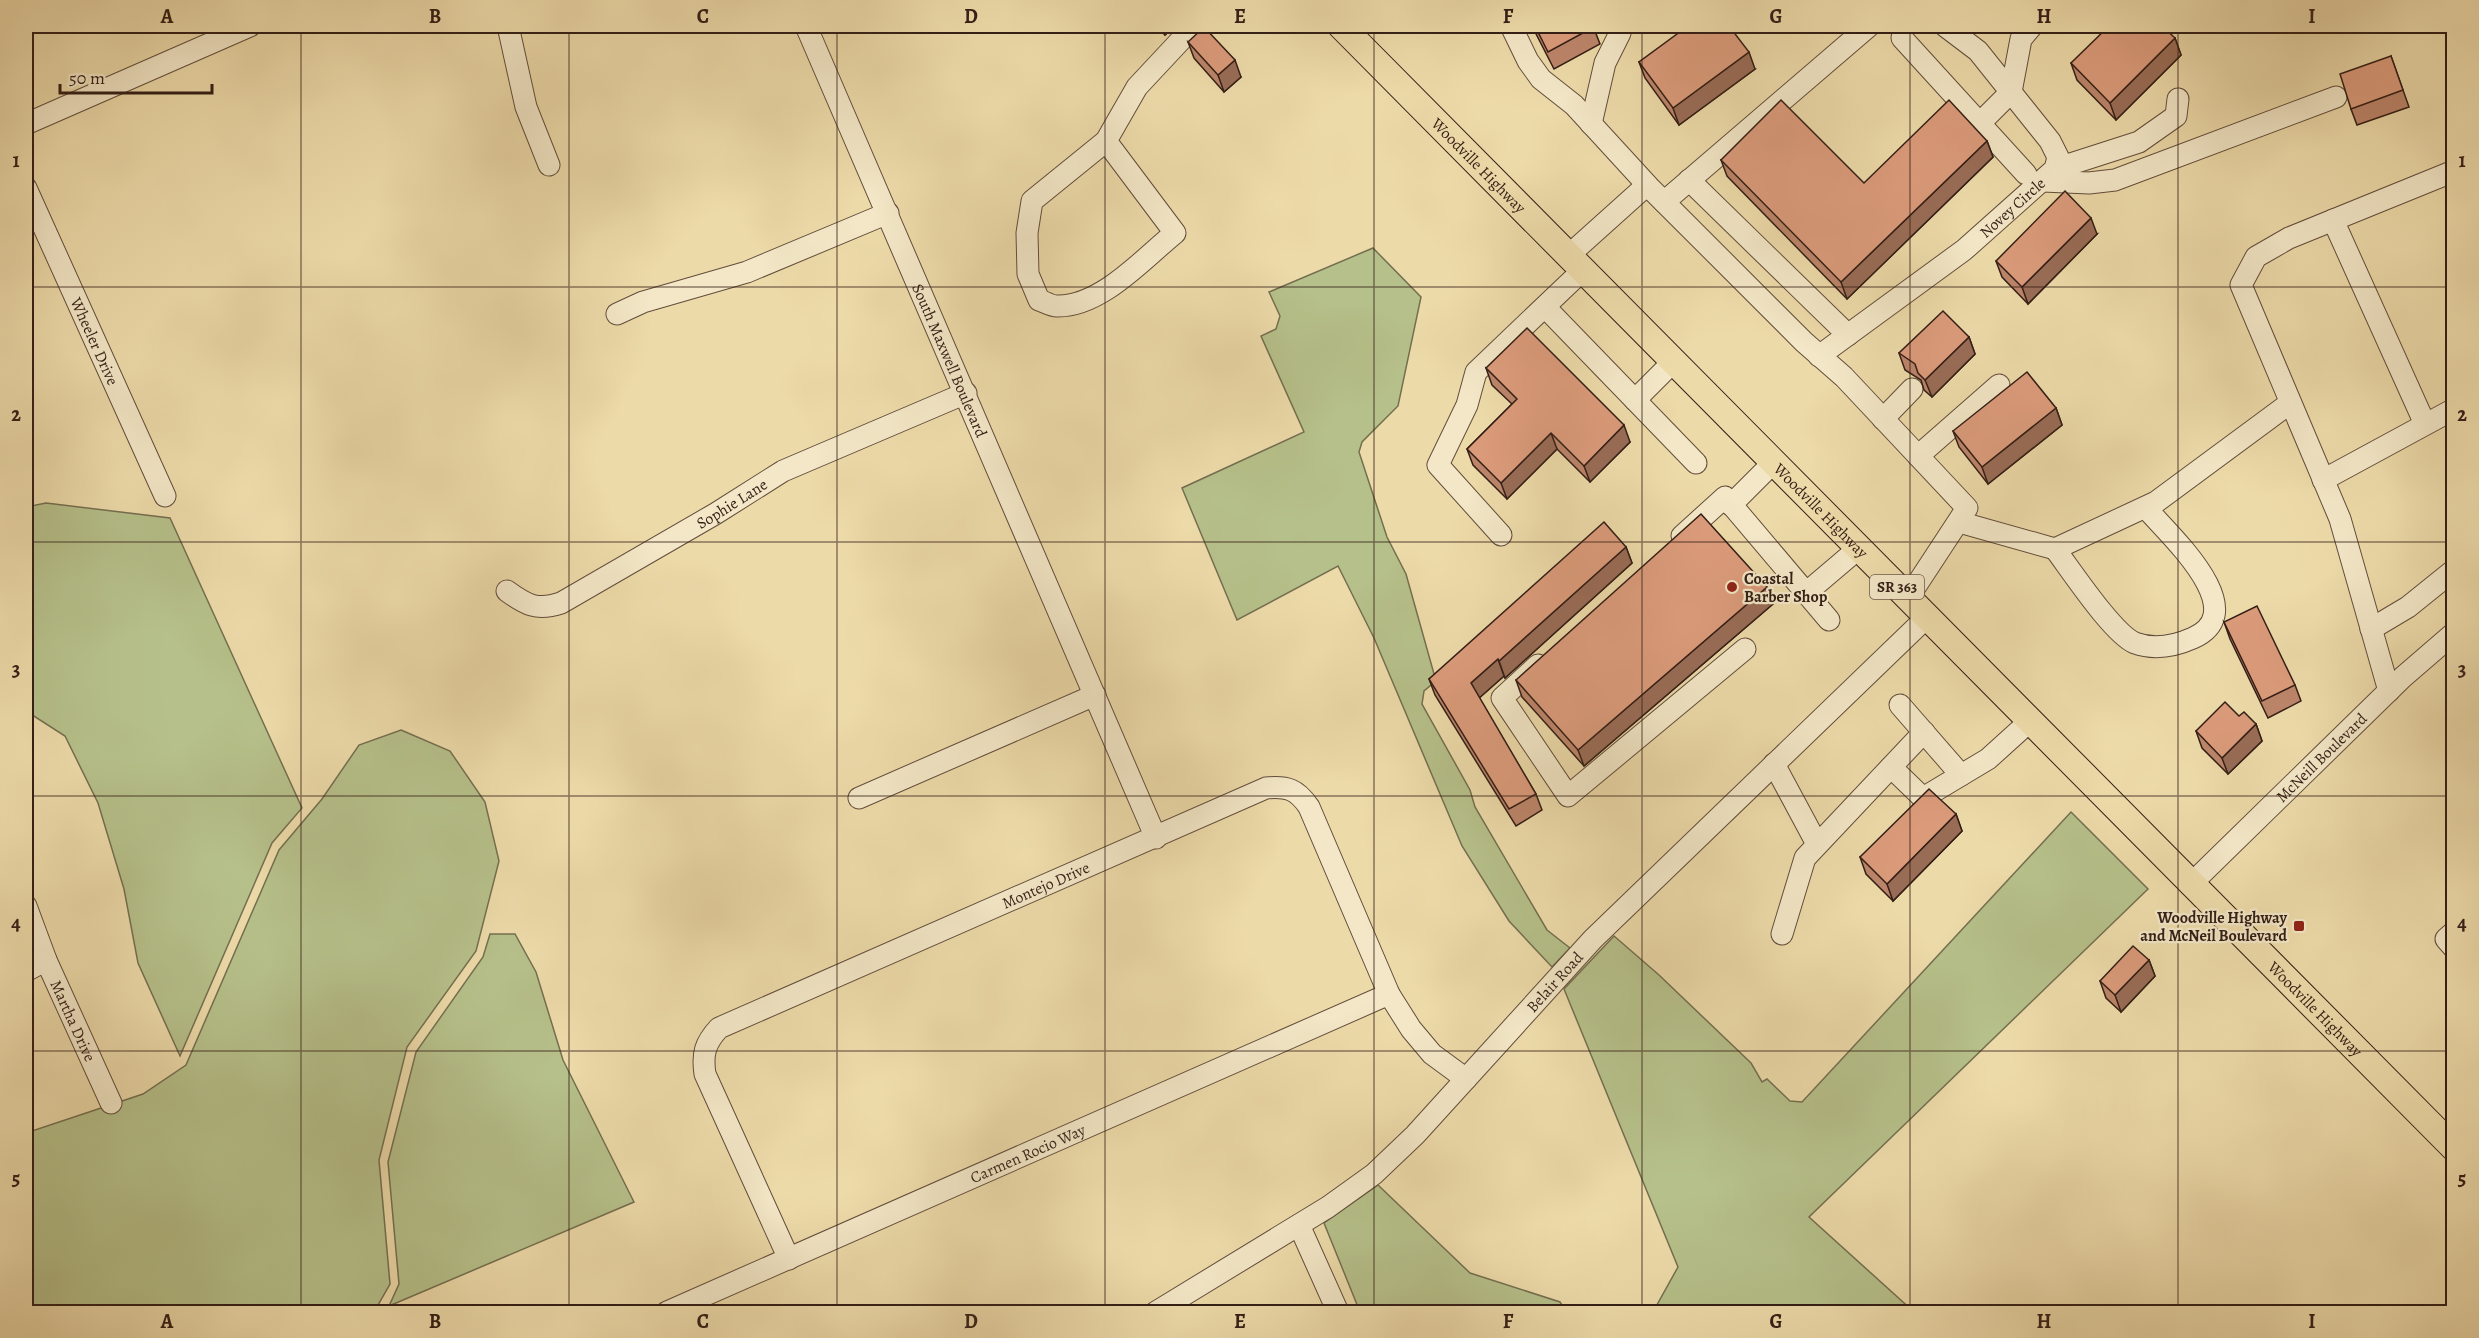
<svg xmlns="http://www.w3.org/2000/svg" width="2479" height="1338" viewBox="0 0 2479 1338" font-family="Alegreya,serif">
  <rect width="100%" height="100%" fill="#eddaa9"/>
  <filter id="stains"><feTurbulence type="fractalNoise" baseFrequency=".00333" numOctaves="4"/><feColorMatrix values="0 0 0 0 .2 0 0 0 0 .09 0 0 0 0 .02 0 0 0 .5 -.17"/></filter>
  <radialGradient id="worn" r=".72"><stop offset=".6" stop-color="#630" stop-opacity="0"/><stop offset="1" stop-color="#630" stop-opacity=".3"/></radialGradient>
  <path fill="#b6c08a" stroke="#746f50" stroke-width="1.5" d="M1373,248l48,49 -23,109 -36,36 -3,10 28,85 19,37 30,107 -12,10 -2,13 48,86 5,17 72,123 23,18 -18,19 -43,-46 -47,-75 -88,-208 -36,-72 -101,54 -55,-132 122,-56 -43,-96 15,-7 4,-13 -11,-24z
    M46,503l124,15 132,290 -30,35 -92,213 -42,-93 -14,-74 -26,-86 -33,-67 -39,-25v-204z
    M401,730l49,21 35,51 14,59 -23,90 -69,96 -28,113 11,124 -16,28h-348v-179l117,-39 43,-29 93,-215 43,-51 37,-54z
    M2071,812l77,77 -339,328 105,95h-261l25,-45 -114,-278 50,-53 45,39 92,88 11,19 5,-3 23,22 12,1z
    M490,934h25l21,38 27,88 71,142 -245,104 10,-22 -11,-122 28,-110 67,-95z
    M1378,1185l92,88 90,29 6,10h-206l-36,-89z"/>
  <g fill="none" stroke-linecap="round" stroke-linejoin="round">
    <g stroke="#624d3b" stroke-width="23">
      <g id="minor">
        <path d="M508,26l18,81 23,58"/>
        <path id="s1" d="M806,26l350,812"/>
        <path d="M1511,26l17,35 13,18 33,26 77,84 153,153 40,35 123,131 -59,90"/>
        <path d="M1902,38l124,136"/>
        <path d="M1980,123l31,-31 10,-53 11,-13"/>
        <path d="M26,124l224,-98"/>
        <path d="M1591,124l14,-61 15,-30 -4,-7"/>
        <path d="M1106,141l69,92c-31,25 -74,74 -118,73 -6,0 -12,-4 -18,-6l-11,-26 -1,-41 5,-32 74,-60 31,-54 57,-61"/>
        <path d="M2055,169l84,-27 37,-26 2,-17"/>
        <path d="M1689,180l159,155"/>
        <path d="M2043,181l46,2 26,-3 221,-83"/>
        <path id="s2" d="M26,188l139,308"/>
        <path d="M1664,202l205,-176"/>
        <path d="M2333,220l92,204"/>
        <path d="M1569,255l78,-70"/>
        <path d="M1545,307l151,156"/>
        <path d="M617,314l26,-12 104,-30 141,-59"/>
        <path id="s3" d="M1819,356l145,-106 91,-81 3,-12 -8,-16 -72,-90 -33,-25"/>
        <path d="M1635,400l39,-39"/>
        <path d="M1883,419l29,-30"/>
        <path d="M1918,456l81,-71"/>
        <path d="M2323,480l131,-71"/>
        <path d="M1731,505l43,-43"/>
        <path d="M1959,522l96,27 101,-47 134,-99"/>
        <path d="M1501,535l-63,-70 29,-60 9,-33 107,-102"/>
        <path d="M1682,536l43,-39 104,123"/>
        <path d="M2055,549c16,21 58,85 80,94 19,7 40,3 58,-5 61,-27 -24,-103 -47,-130"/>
        <path id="s4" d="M507,591c19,14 30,20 54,12l154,-89 68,-43 183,-78"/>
        <path d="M1806,593l53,-45"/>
        <path d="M2371,629l37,-22 46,-37"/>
        <path d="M1538,665l-36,33 66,98 177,-147"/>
        <path d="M2389,691l-49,-172 -99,-234 15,-28 33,-19 165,-67"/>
        <path d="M1900,705l61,70"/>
        <path d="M1774,764l43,80"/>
        <path d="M1891,767l32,31 65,-39 42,-38"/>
        <path d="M859,798l236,-103"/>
        <path id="s5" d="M2190,885l213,-208 51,-44"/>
        <path id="s6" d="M26,906l20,54 65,143"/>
        <path d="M2454,932l-8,7 8,9"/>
        <path d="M1782,934l23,-76 119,-126"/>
        <path d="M26,971l20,-11"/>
        <path d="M1299,1225l39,87"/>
        <path id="s7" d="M789,1259l-84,-185c-3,-20 0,-31 14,-46l547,-240c21,-2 31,1 43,19l80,187 22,35 21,25 34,25"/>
        <path id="s8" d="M667,1312l722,-318"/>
        <path id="s9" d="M1156,1312l172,-105 46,-33 41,-39 178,-196 334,-322"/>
      </g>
    </g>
    <g stroke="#331e16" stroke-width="28">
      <g id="major">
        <path id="s10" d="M1341,26l1113,1122"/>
      </g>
    </g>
    <use href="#minor" stroke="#f3e7c7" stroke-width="21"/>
    <use href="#major" stroke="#eddaa9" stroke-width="26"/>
  </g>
  <path fill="#bc856a" stroke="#331e16" stroke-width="1.5" d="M1155,26h20l-10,9z
    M1532,26h61l7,18 -46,25z
    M2175,38l6,17 -65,65 -39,-40 -6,-17z
    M1188,42l53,35 -17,15 -30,-34z
    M2391,56l18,51 -52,18 -6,-16z
    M1639,62l116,7 -76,56 -34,-47z
    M1987,141l6,16 -146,142 -120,-123 -6,-16 143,23z
    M2097,234l-69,70 -26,-27 -6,-16z
    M1969,337l6,17 -43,43 -8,-7 -3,-10 -16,-10 -6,-17z
    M1486,368l144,74 -40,40 -33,-33 -50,50 -34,-34 -6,-16 45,-45 -20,-19z
    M2056,408l6,17 -74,59 -29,-37 -6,-16z
    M1626,547l6,16 -127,115 -1,-2 -25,22 57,96 6,16 -26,16 -81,-131 -6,-16z
    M1773,604l-189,162 -62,-69 -6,-17z
    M2224,622l71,63 6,16 -33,17 -38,-79z
    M2239,716l17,8 6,17 -34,33 -26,-26 -6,-17z
    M1956,814l6,17 -69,70 -27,-27 -6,-17z
    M2149,960l6,16 -34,36 -15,-14 -6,-17z"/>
  <path fill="#996c56" stroke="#331e16" stroke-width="1.5" d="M1162,26h13l-10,9z
    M2175,38l6,17 -65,65 -6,-17z
    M1749,52l6,17 -76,56 -6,-17z
    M1235,60l6,17 -17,15 -6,-17z
    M1987,141l6,16 -146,142 -6,-17z
    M2091,218l6,16 -69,70 -6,-17z
    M1969,337l6,17 -43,43 -7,-17z
    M2056,408l6,17 -74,59 -6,-17z
    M1624,425l6,17 -40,40 -6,-16z
    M1551,433l6,16 -50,50 -6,-16z
    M1626,547l6,16 -127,115 -6,-17z
    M1767,587l6,17 -189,162 -6,-16z
    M1498,659l6,17 -27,24 -6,-17z
    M2256,724l6,17 -34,33 -6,-16z
    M1956,814l6,17 -69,70 -6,-17z
    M2149,960l6,16 -34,36 -6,-17z"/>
  <path fill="#db9b7b" stroke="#331e16" stroke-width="1.5" d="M1535,26h58l1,1 -46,25z
    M1688,26h41l20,26 -76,56 -34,-46z
    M2109,26h53l13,12 -65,65 -39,-40z
    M1204,27l31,33 -17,15 -30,-33z
    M2391,56l12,34 -52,19 -11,-35z
    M1781,100l83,83 85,-83 38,41 -146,141 -120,-122z
    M2065,191l26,27 -69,69 -26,-26z
    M1943,311l26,26 -44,43 -7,-7 -3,-9 -16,-11z
    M1527,328l97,97 -40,41 -33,-33 -50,50 -34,-34 50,-50 -31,-31z
    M2027,372l29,36 -74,59 -29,-36z
    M1701,514l66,73 -189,163 -62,-70z
    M1604,522l22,25 -127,114 -1,-2 -27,24 65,111 -27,15 -80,-130z
    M2257,606l38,79 -33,16 -38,-79z
    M2225,702l14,14 5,-4 12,12 -34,34 -26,-27z
    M1929,789l27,25 -69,70 -27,-27z
    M2133,946l16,14 -34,35 -15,-14z"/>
  <path fill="none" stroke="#331e16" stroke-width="1.5" stroke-opacity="0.55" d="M301,26v1286M569,26v1286M837,26v1286M1105,26v1286M1374,26v1286M1642,26v1286M1910,26v1286M2178,26v1286M26,287h2428M26,542h2428M26,796h2428M26,1051h2428"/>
  <g fill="#8f2418" stroke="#f3e7c7" stroke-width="2">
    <circle cx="1732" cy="587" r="6"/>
    <rect x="2293" y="920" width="12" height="12" rx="3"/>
  </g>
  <g text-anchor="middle" stroke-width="4.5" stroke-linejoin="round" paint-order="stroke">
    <rect fill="#f3e7c7" stroke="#6d5a4b" stroke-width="1.5" x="1870" y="575" width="54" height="24" rx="4.5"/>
    <g font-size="15" font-weight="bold" fill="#331e16">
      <text x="1897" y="592">SR 363</text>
    </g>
    <g font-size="16" fill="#331e16" stroke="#f3e7c7">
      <text dy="6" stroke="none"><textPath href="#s10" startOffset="196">Woodville Highway</textPath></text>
      <text dy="6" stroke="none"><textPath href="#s3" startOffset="244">Novey Circle</textPath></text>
      <text dy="6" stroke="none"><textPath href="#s2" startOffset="168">Wheeler Drive</textPath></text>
      <text dy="6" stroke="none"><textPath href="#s1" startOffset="364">South Maxwell Boulevard</textPath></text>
      <text dy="6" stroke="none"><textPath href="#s4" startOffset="256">Sophie Lane</textPath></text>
      <text dy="6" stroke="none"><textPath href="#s10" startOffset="682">Woodville Highway</textPath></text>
      <text dy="6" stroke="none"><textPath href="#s5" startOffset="183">McNeill Boulevard</textPath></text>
      <text dy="6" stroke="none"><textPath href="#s7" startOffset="610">Montejo Drive</textPath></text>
      <text dy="6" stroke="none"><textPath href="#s9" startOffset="522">Belair Road</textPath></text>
      <text dy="6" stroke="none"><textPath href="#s10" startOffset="1384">Woodville Highway</textPath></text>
      <text dy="6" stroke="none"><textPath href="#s6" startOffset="124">Martha Drive</textPath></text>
      <text dy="6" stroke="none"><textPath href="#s8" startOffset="394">Carmen Rocio Way</textPath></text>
    </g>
    <g font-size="16" font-weight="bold" fill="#331e16" stroke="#f3e7c7" text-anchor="start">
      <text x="1744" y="584">Coastal<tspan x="1744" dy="18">Barber Shop</tspan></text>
      <text x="2287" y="923" text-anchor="end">Woodville Highway<tspan x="2287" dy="18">and McNeil Boulevard</tspan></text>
    </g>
  </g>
  <rect width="2479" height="1338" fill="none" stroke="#eddaa9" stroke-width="66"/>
  <path d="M60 84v9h152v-9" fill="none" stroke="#331e16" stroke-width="3"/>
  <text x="69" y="84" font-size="18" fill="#331e16" stroke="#f3e7c7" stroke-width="4.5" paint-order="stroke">50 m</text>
  <rect x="33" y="33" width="2413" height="1272" fill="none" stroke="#331e16" stroke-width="2"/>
  <g font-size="20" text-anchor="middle" font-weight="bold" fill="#331e16">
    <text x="167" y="23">A</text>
    <text x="435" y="23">B</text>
    <text x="703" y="23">C</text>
    <text x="971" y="23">D</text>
    <text x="1240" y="23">E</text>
    <text x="1508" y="23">F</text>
    <text x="1776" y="23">G</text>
    <text x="2044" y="23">H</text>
    <text x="2312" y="23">I</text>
    <text x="16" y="167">1</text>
    <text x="2462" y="167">1</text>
    <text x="16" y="421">2</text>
    <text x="2462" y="421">2</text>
    <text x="16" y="676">3</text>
    <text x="2462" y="676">3</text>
    <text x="16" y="930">4</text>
    <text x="2462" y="930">4</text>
    <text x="16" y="1185">5</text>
    <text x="2462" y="1185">5</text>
    <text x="167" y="1328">A</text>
    <text x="435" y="1328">B</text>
    <text x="703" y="1328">C</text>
    <text x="971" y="1328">D</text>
    <text x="1240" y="1328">E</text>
    <text x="1508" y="1328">F</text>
    <text x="1776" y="1328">G</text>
    <text x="2044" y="1328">H</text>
    <text x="2312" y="1328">I</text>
  </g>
  <rect width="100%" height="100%" filter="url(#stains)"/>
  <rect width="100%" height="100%" fill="url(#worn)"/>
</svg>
